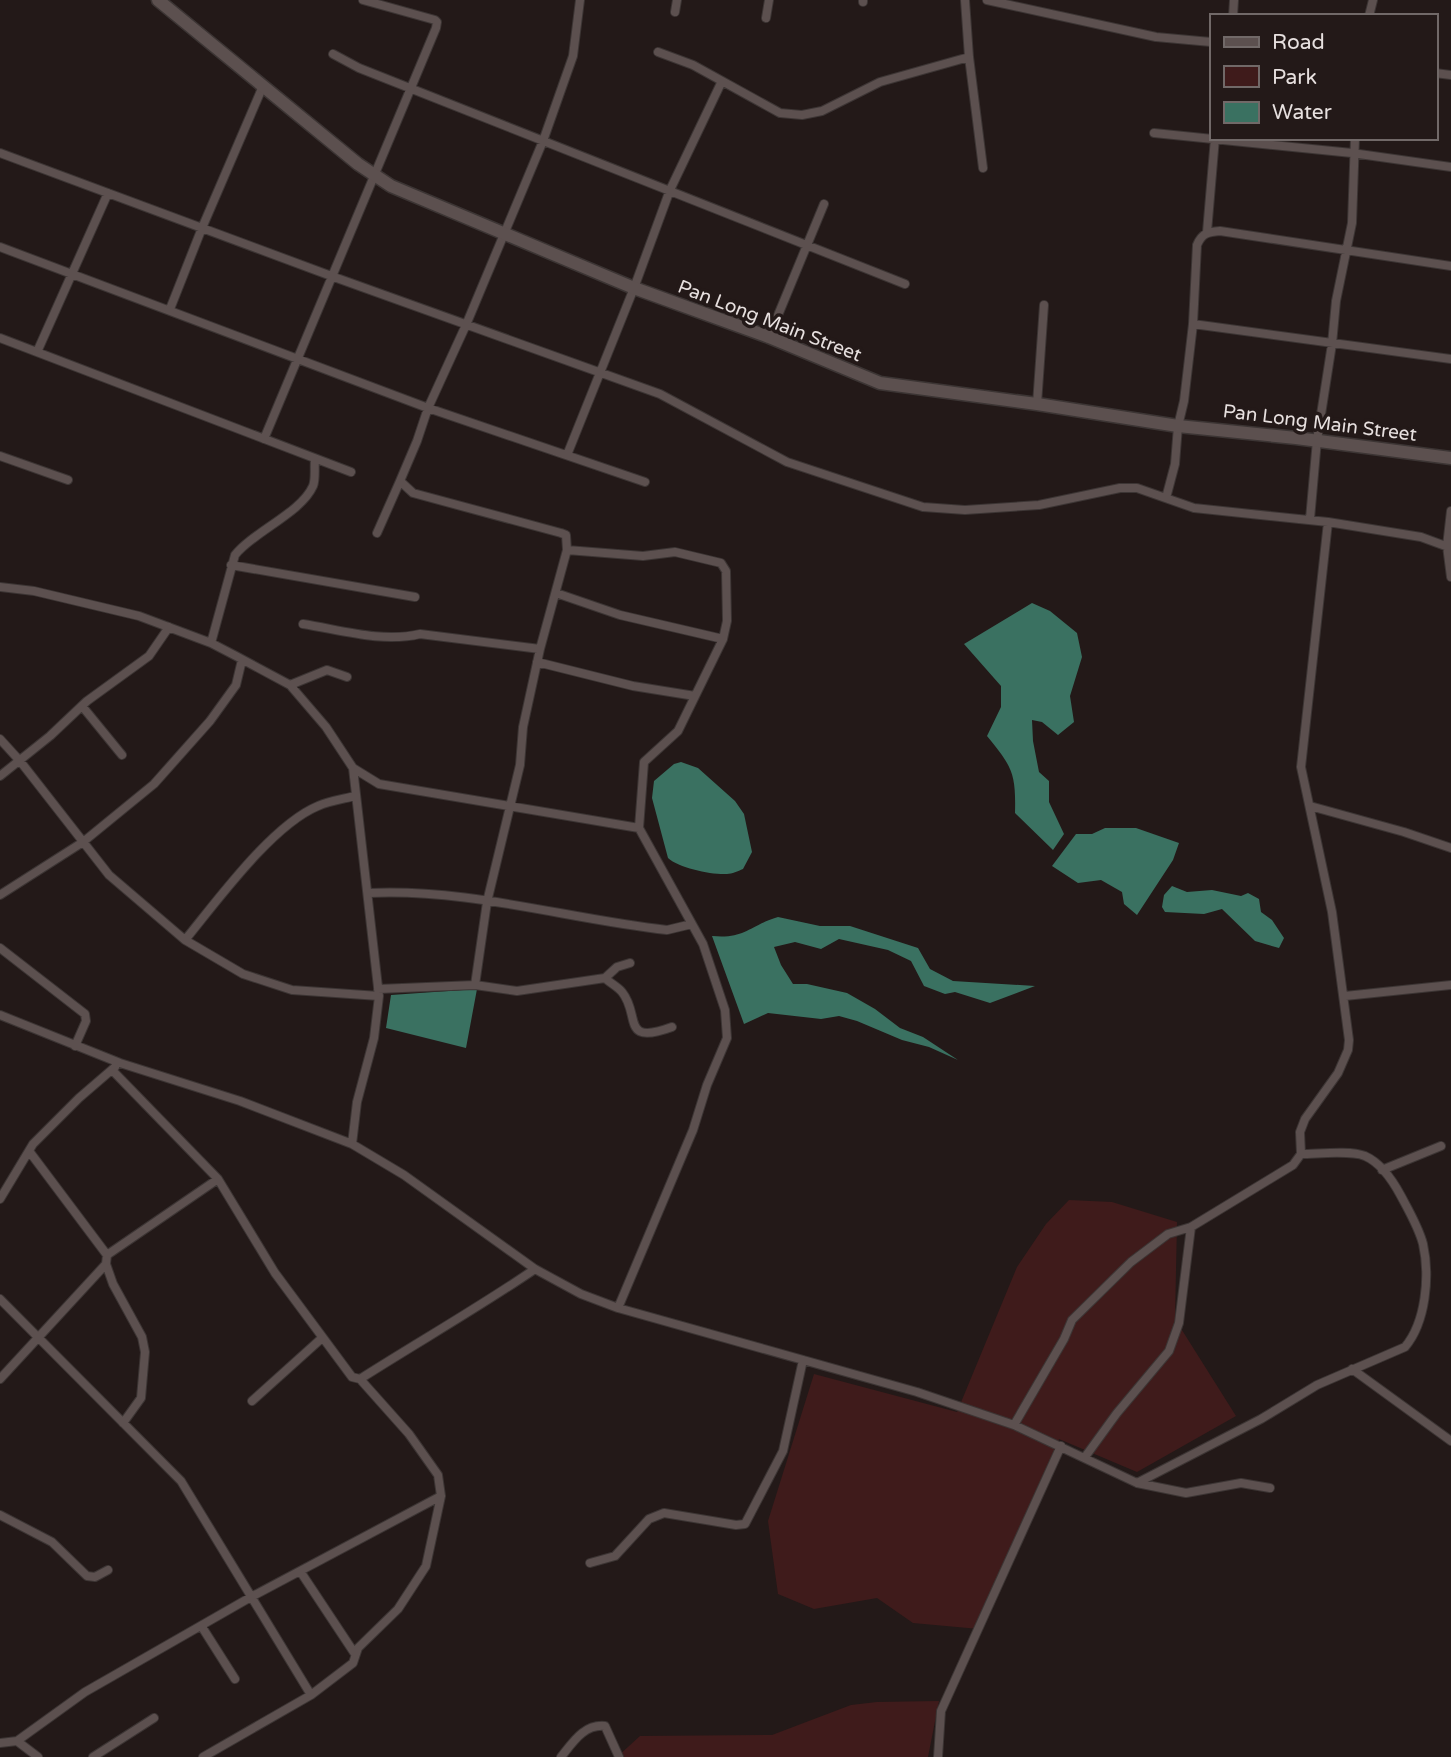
<svg xmlns="http://www.w3.org/2000/svg" width="1451" height="1757" viewBox="0 0 1451 1757" font-family="'Varela Round',sans-serif">
  <rect width="100%" height="100%" fill="#231918"/>
  <path fill="#3f1b1b" d="M1069,1200l43,2 65,20 -2,97 61,97 -99,56 -78,-33 -80,190 -66,-6 -36,-25 -63,11 -36,-15 -10,-73 46,-147 143,38 60,-145 29,-43z
    M939,1701l-11,56h-311l23,-21 132,-1 79,-30 26,-3z"/>
  <path fill="#3a7161" d="M1032,603l18,8 27,22 5,24 -12,39 4,26 -16,13 -16,-13 -10,-2 1,21 6,31 10,9v21l15,32 -11,16 -38,-37c1,-41 -3,-46 -28,-77l14,-29v-21l-37,-42z
    M681,762l17,6 37,33 9,13 8,38 -9,17c-5,2 -11,5 -16,5 -15,1 -48,-6 -59,-16l-16,-60 2,-17 20,-17z
    M1105,828h31l43,15 -6,17 -36,55 -13,-11 -2,-12 -21,-12 -23,3 -26,-17 24,-32h16z
    M1172,886l15,6 25,-2 29,6 7,-3 11,6 2,13 11,8 12,18 -5,10 -24,-7 -33,-32 -18,5 -39,-2 -3,-5 2,-12z
    M778,917l42,9h30l68,22 12,21 23,12 82,5 -45,17 -35,-11 -10,2 -21,-8 -13,-25 -23,-11 -49,-11 -18,10 -26,-7 -21,5 7,18 12,19h14l40,9 28,16 25,19 23,9 35,23 -29,-13 -27,-7 -45,-19 -18,-5 -18,3 -53,-6 -24,11 -32,-88c34,3 36,-10 66,-19z
    M477,989l-11,59 -80,-20 5,-33z"/>
  <g fill="none" stroke-linecap="round" stroke-linejoin="round">
    <g stroke="#3c3534" stroke-width="10">
      <path id="street" d="M965,0l4,57 14,111
        M987,0l169,37 55,5
        M863,2v-2
        M675,12l2,-12
        M1233,16l1,-16
        M1369,16l4,-16
        M766,18l3,-18
        M658,52l35,13 87,48 22,2 20,-4 58,-29 89,-25
        M333,54l26,14 546,216
        M1435,73l16,2
        M1154,133l198,20 99,14
        M0,153l334,124 326,117 127,68 136,45 42,3 74,-5 81,-17h17l57,20 134,14 93,15 30,11
        M1207,232l8,-94
        M0,247l428,161 217,74
        M170,309l32,-81 61,-142
        M1193,324l258,35
        M769,337l55,-133
        M0,338l351,134
        M37,352l71,-159
        M1037,404l7,-99
        M264,439l172,-411 1,-6 -2,-2 -72,-20
        M567,455l67,-167 36,-98 52,-109
        M0,456l68,24
        M1166,498l9,-34 3,-38 6,-25 9,-77 4,-79c5,-12 11,-13 23,-14l231,35
        M1451,511l-4,35 4,31
        M1310,519l7,-79 15,-96 4,-43 16,-78 3,-85
        M377,533l23,-52
        M567,550l76,6 32,-4 46,11 5,8 1,50 -4,18 -45,92 -34,31 -5,66 64,116 22,66 2,28 -20,47 -14,45 -75,178
        M231,565l184,32
        M0,587l34,4 105,25 72,27 25,13 54,29 36,42 27,41 26,16 260,44
        M556,593l64,22 103,24
        M303,624c38,6 79,19 117,10l120,15
        M211,643l24,-88c18,-23 66,-42 78,-69 3,-7 1,-19 2,-27
        M537,662l96,24 62,10
        M290,685l37,-15 20,7
        M82,706l40,49
        M0,739l20,22 89,114 76,65 58,34 49,16 87,6
        M0,776l50,-40 37,-35 62,-45 20,-29
        M1310,806l94,26 47,16
        M368,893c100,-5 200,26 299,37l25,-6
        M0,895l83,-53 71,-58 56,-63 26,-36 6,-25
        M185,940c32,-39 87,-115 133,-134 11,-5 25,-7 37,-10
        M0,948l85,66 1,7 -11,25
        M605,978l12,-11 13,-4
        M475,985l12,-83 33,-137 3,-38 17,-78 27,-99 -1,-15 -5,-2 -148,-40 -13,-12 17,-40 11,-33 38,-83 77,-184 30,-85 7,-56
        M378,989l97,-4 42,6 88,-13c5,5 13,9 17,14 19,23 -2,54 50,35
        M1345,996l106,-11
        M0,1015l120,48 120,38 112,43 52,31 131,94 46,25 37,14 299,84 97,33 123,58 49,10 55,-10 29,5
        M112,1070l106,109 57,94 77,104 8,2c58,-37 118,-71 175,-110
        M352,1144l5,-42 17,-64 5,-42 -26,-228
        M29,1151l78,104 -1,9 7,20 29,53 3,15 -4,46 -18,25
        M1382,1170l59,-24
        M0,1199l33,-55 46,-46 36,-31
        M107,1255l111,-76
        M0,1299l181,182 130,214
        M1352,1369l99,72
        M0,1379l106,-115
        M252,1401l70,-63
        M1014,1425l50,-86 8,-19 59,-58 37,-28 23,-7 102,-62 8,-11 -1,-22 5,-13 33,-46 10,-23 1,-10 -17,-128 -31,-145 27,-245
        M1085,1457l32,-44 52,-62 10,-28 12,-96
        M1137,1483l124,-64 56,-34 88,-38c21,-25 25,-71 18,-103 -4,-16 -14,-33 -22,-48 -8,-15 -20,-33 -36,-40 -15,-6 -47,-2 -64,-2
        M0,1515l52,27 35,34 8,1 13,-7
        M590,1563l25,-7 34,-37 15,-6 72,12 9,-1 38,-73 20,-91
        M300,1571l55,83
        M202,1627l33,52
        M17,1741l21,16
        M0,1743l17,-2 68,-49 166,-95 190,-101
        M93,1757l61,-39
        M203,1757l108,-62 42,-32 5,-15 40,-39 28,-43 15,-70 -3,-21 -29,-41 -49,-55
        M561,1757c12,-15 23,-33 44,-31l14,31
        M938,1757l3,-46 120,-265"/>
    </g>
    <g stroke="#3c3534" stroke-width="15">
      <path id="secondary" d="M158,0l200,164 33,22 243,102 135,49 111,46 157,21 141,22 118,12 155,20"/>
    </g>
    <use href="#street" stroke="#5c504f" stroke-width="8"/>
    <use href="#secondary" stroke="#5c504f" stroke-width="12"/>
  </g>
  <g text-anchor="middle" stroke-width="7" stroke-linejoin="round" paint-order="stroke">
    <g font-size="19" fill="#e7e0df" stroke="#231918">
      <text transform="translate(770 320) rotate(21)" y="7">Pan Long Main Street</text>
      <text transform="translate(1320 422) rotate(7)" y="7">Pan Long Main Street</text>
    </g>
  </g>
  <rect x="1210" y="14" width="228" height="126" fill="#231918" stroke="#716968" stroke-width="2"/>
  <rect x="1224" y="37" width="35" height="10" fill="#5c504f" stroke="#716968" stroke-width="2"/>
  <text x="1272" y="49" font-size="21" fill="#e7e0df">Road</text>
  <rect x="1224" y="66" width="35" height="21" fill="#3f1b1b" stroke="#716968" stroke-width="2"/>
  <text x="1272" y="84" font-size="21" fill="#e7e0df">Park</text>
  <rect x="1224" y="102" width="35" height="21" fill="#3a7161" stroke="#716968" stroke-width="2"/>
  <text x="1272" y="119" font-size="21" fill="#e7e0df">Water</text>
</svg>
